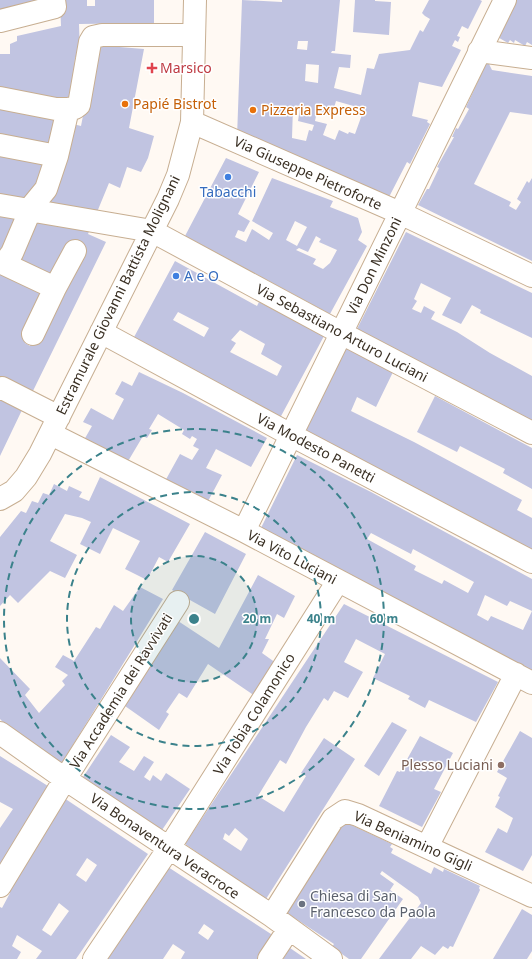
<svg xmlns="http://www.w3.org/2000/svg" width="532" height="959" viewBox="0 0 532 959" font-family="'Noto Sans',sans-serif">
  <rect width="100%" height="100%" fill="#fff9f3"/>
  <path fill="#c1c4e1" fill-rule="evenodd" d="M0,0h38l-38,10z
    M60,0h27v6h8v-6h59v23l-75,1 1,33h-5l-1,23 -5,24 -69,-12v-38h10v-10l7,-3v-5l44,-10z
    M242,0l40,2v-2h58l-5,51h-3l-1,2 20,2 -1,13 -11,-1 -5,21 27,7 6,-27 7,1 5,-15 31,-4 10,-20 3,2 7,-13 -5,-3 -3,-3 7,-13h51l2,1 -14,28 -6,-3 -5,10 3,1 -2,5 -3,-2 -3,6 9,4 -19,37 -23,-5 -7,34 16,4 -1,2 3,2 -20,40 -3,-2 -18,35 -152,-60zM298,41h10l-1,9 -10,-1zM306,64l13,1 -1,18 -13,-2zM336,101l28,8 -9,25 -6,-2 -1,2 -9,-4 -4,10 -12,-5 4,-11 -12,-3 2,-10 15,4zM293,107l7,1 -2,13 16,4 -2,6 -3,-1 -3,11 -14,-3z
    M355,0h20v1l16,1 -2,33 -36,-3z
    M512,0h20v45l-5,-3 -2,4 -10,-6 -1,3 -4,-3 -2,3 -14,-8z
    M95,45l49,4 -15,79 25,8 -6,22 -7,14 -14,-5 -7,21 -11,-5 -21,51 18,8 -75,153 -31,-19v-110l49,24 -24,53 5,3 51,-95 -29,30 -40,-17 61,-140 8,2 10,-51z
    M488,62l4,8 40,6v39l-22,-3 -36,72 37,18 -2,4 7,4 5,-8 -4,-3 10,-18 2,2 3,-5v83l-114,-56 9,-16h2l10,-21 -2,-1 17,-30h-2l4,-9 2,1 11,-20 -3,-2 14,-30 -4,-9z
    M0,104l56,10 -7,35 -49,-8z
    M0,154l45,6 -12,39 -33,-3z
    M226,158l33,14 -21,42 12,7 -6,11 -6,-2 -3,7 11,5 6,-13 17,11 4,-7 -21,-12 20,-43 61,23 -3,6 28,11 4,14 -4,8 9,6 -37,68 -145,-78zM295,221l12,6 -10,19 -11,-6zM316,236l5,3 -2,3 18,8 -7,13 -7,6 -10,-5 3,-5 -20,-9 3,-2 9,4z
    M0,207l21,4 -13,40 -8,-1z
    M406,232l126,61v45l-52,-25 1,-3 -9,-5 -11,19 -19,-9 9,-17 -30,-15 -7,16 3,2 -5,8 9,4 3,-7 11,6 -4,7 26,13 33,21 42,23v46l-175,-93z
    M175,261l82,45 2,-4 65,34 -44,82 -147,-79zM178,312l31,16 -5,9 -31,-17zM240,330l25,14 -4,10 21,12 -5,10 -47,-24 6,-9 -5,-3z
    M345,346l48,26 -17,35 -19,-10 -6,14 63,31 108,58 -5,10 15,8v34l-229,-120z
    M139,372l44,21 84,45 -16,29 -35,-18 -10,19 16,7 -16,30 -42,-22 16,-29 12,6 7,-11 -6,-3 4,-7 -5,-3 -2,3 -8,-5 2,-4 -26,-16 -9,15 3,1 -5,8 -4,-2 -16,27 -43,-23 8,-14 -9,-4 8,-14 22,12 11,-21 -9,-5 7,-13 10,5z
    M435,396l97,52v41l-29,-16 2,-4 -45,-23 -3,6 -40,-20z
    M0,399l22,11 -22,46z
    M297,455l74,37 161,87v97l-273,-144zM371,533l40,21 2,-5 61,33 -6,11 -24,-13 -2,4 -28,-14 2,-4 -49,-27zM485,595l22,11 3,-5 22,10 -9,19 -32,-14 -3,5 -11,-6z
    M100,477l90,47 -22,38 -9,-5 -12,23 -22,-11 15,-28 -27,-13 -13,26 -20,-10 11,-22 -9,-4 -17,-4 -15,27 27,14 -12,23 -15,-7 -32,32 -8,-8 -10,11v-69l21,-26 5,2 6,-12 6,2 5,-10 6,2 5,-11 13,7 2,-5 13,6 -3,5 10,4z
    M205,532l41,22 -31,60 -43,-24z
    M258,575l37,21 -11,22 -7,-4 -12,25h4l-7,14 14,10 -21,33 -47,-32 -21,34 -8,-5 -13,19 3,2 -10,16 -34,-24 53,-85 41,27z
    M140,587l23,12 -103,167 -45,-31 -15,-16v-61l30,31 -5,6 14,18 26,-28 -3,-4 6,-6 -13,-8 8,-12 11,6 22,-34 4,2 14,-24 9,6z
    M344,604l154,78 -22,40 -47,-22 -4,8 -17,-9 2,-3 -37,-18 12,-24 -29,-15 -12,23 19,10 -15,26 -14,-7 -6,10 -4,-3 -18,29 -20,37 -6,-4 -22,36 26,16 22,-36 -5,-3 23,-35 31,21 -89,140 -81,-55zM235,828l13,11 -7,12 -18,-12 2,-6 4,3z
    M392,722l15,8 -28,46 -15,-10z
    M520,731l12,7v117l-9,16 -38,-19 13,-24 9,5 6,-15 -18,-11 5,-10 -2,-1 9,-18 -10,-6z
    M111,735l19,12 -11,15 15,9 10,-15 10,6 -10,15 6,4 3,-6 8,6 5,-8 24,16 -28,41 -79,-53z
    M420,736l33,17 -19,36 7,3 -19,35 -43,-21 18,-35 3,1z
    M0,756l48,30 -48,81v-39l13,-19 -13,-7z
    M64,798l84,56 -72,105h-40l6,-8 -25,-16 -5,11 9,6 -4,7h-17v-52l2,1 8,-15 -3,-2zM87,858l10,7 -11,17 -10,-7zM59,903l10,8 -18,25 -9,-6z
    M345,822l47,22 -2,3 3,2 -2,4 40,21 3,-7 9,5 1,-3 36,17 -1,2 1,2 -27,57 -3,-1 -2,3 -5,-3 -8,9 -14,-9 -10,13h-32l42,-56 -3,-6 -36,-26 -2,3 14,10 -4,6 13,9 -42,60h-12l-17,-12 2,-3 -47,-31 42,-67 -1,-2 13,-21z
    M168,867l103,67v5l-13,20h-77l4,-7 -12,-8 -10,15h-56zM204,924l10,7 -6,9 -10,-7z
    M522,909l10,6v36l-5,8h-34z
    M290,948l16,11h-23z"/>
  <g fill="none" stroke-linecap="round" stroke-linejoin="round">
    <g stroke="#c7ae91" stroke-width="24">
      <path id="minor" d="M0,21l55,-14 -1,-7
        M479,51l53,7
        M0,98l56,11h12
        M192,122l208,91 132,63
        M0,145l57,11
        M0,205l152,26 189,102 191,100
        M0,262l55,26
        M4,264l8,-11 20,-47 14,-17 11,-33 11,-47 7,-1 4,-3 11,-63 3,-5 9,-2h92
        M101,332l190,103 241,127
        M33,334l22,-46 20,-37
        M0,389l2,-1 57,29
        M51,434l193,97 288,152
        M0,499l14,-8 12,-14 14,-23 128,-255 10,-24 14,-53 3,-122
        M244,531l261,-531
        M0,733l65,46 207,137 59,43
        M427,847l89,-173
        M0,886l65,-107 113,-177
        M272,916l61,-97 12,-8 13,4 174,81
        M94,959l75,-111 169,-267
        M269,959l20,-30"/>
    </g>
    <use href="#minor" stroke="#fff" stroke-width="22"/>
  </g>
  <circle cx="194" cy="619" r="63" fill="#3b828b" fill-opacity=".12"/>
  <g fill="none" stroke="#3b828b" stroke-width="2" stroke-dasharray="7 5">
    <circle cx="194" cy="619" r="63"/>
    <circle cx="194" cy="619" r="127"/>
    <circle cx="194" cy="619" r="190"/>
  </g>
  <path fill="#e0444e" stroke="#fff" stroke-width="1.5" d="M150 62h4v4h4v4h-4v4h-4v-4h-4v-4h4z"/>
  <g fill="#e8710a" stroke="#fff" stroke-width="1.5">
    <circle cx="125" cy="104" r="4"/>
    <circle cx="253" cy="110" r="4"/>
  </g>
  <g fill="#3f7fe0" stroke="#fff" stroke-width="1.5">
    <circle cx="228" cy="177" r="4"/>
    <circle cx="176" cy="276" r="4"/>
  </g>
  <circle fill="#8d6e63" stroke="#fff" stroke-width="1.5" cx="501" cy="765" r="4"/>
  <circle fill="#6b7280" stroke="#fff" stroke-width="1.5" cx="302" cy="904" r="4"/>
  <g text-anchor="middle" stroke-width="3" stroke-linejoin="round" paint-order="stroke">
    <g font-size="14" fill="#be3a42" stroke="#fff" text-anchor="start">
      <text x="160" y="73">Marsico</text>
    </g>
    <g font-size="14" fill="#c56008" stroke="#fff" text-anchor="start">
      <text x="133" y="109">Papié Bistrot</text>
      <text x="261" y="115">Pizzeria Express</text>
    </g>
    <g font-size="14" fill="#3a3024" stroke="#fff">
      <text transform="translate(308 173) rotate(24)" y="5">Via Giuseppe Pietroforte</text>
      <text transform="translate(374 266) rotate(-64)" y="5">Via Don Minzoni</text>
      <text transform="translate(118 295) rotate(-64)" y="5">Estramurale Giovanni Battista Molignani</text>
      <text transform="translate(342 333) rotate(28)" y="5">Via Sebastiano Arturo Luciani</text>
      <text transform="translate(316 448) rotate(28)" y="5">Via Modesto Panetti</text>
      <text transform="translate(292 557) rotate(28)" y="5">Via Vito Luciani</text>
      <text transform="translate(121 691) rotate(-58)" y="5">Via Accademia dei Ravvivati</text>
      <text transform="translate(254 714) rotate(-58)" y="5">Via Tobia Colamonico</text>
      <text transform="translate(413 841) rotate(24)" y="5">Via Beniamino Gigli</text>
      <text transform="translate(165 846) rotate(34)" y="5">Via Bonaventura Veracroce</text>
    </g>
    <g font-size="14" fill="#366cbe" stroke="#fff">
      <text x="228" y="197">Tabacchi</text>
      <text x="184" y="281" text-anchor="start">A e O</text>
    </g>
    <g font-size="14" fill="#785e54" stroke="#fff" text-anchor="end">
      <text x="493" y="770">Plesso Luciani</text>
    </g>
    <g font-size="14" fill="#5b616d" stroke="#fff" text-anchor="start">
      <text x="310" y="901">Chiesa di San<tspan x="310" dy="16">Francesco da Paola</tspan></text>
    </g>
  </g>
  <circle cx="194" cy="619" r="6" fill="#3b828b" stroke="#fff" stroke-width="2"/>
  <g font-size="12" text-anchor="middle" font-weight="bold" fill="#3b828b" stroke="#fff" stroke-width="3" stroke-linejoin="round" paint-order="stroke">
    <text x="257" y="623">20 m</text>
    <text x="321" y="623">40 m</text>
    <text x="384" y="623">60 m</text>
  </g>
</svg>
